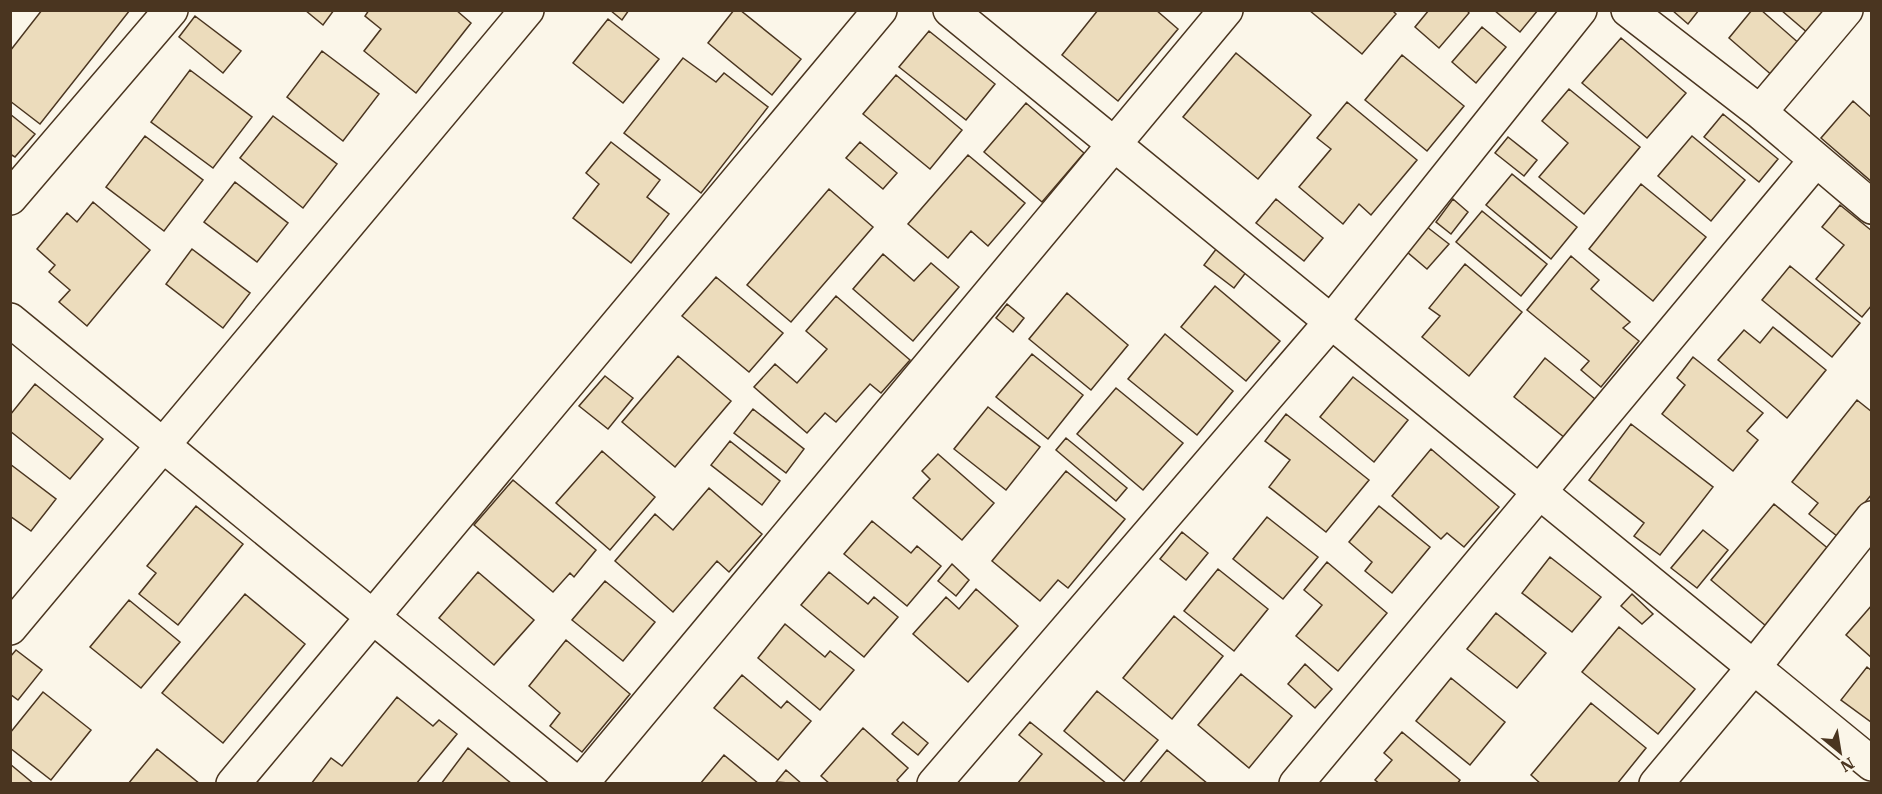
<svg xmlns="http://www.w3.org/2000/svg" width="1882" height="794" viewBox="0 0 1882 794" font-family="'IBM Plex Serif',serif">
  <rect width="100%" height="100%" fill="#fbf6e9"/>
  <path fill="#ecdcbc" stroke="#4a3520" stroke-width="1.5" d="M42,10h88l-90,114 -30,-23v-50z
    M305,10h29l-11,15z
    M369,10h87l15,13 -55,70 -52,-42 17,-22 -16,-13z
    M610,10h19l-7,10z
    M734,10h6l61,49 -29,36 -64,-52z
    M1098,10h58l22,19 -60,72 -56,-46z
    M1309,10h83l4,4 -34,40z
    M1429,10h38l2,3 -30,35 -24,-21z
    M1494,10h44l-18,22z
    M1672,10h27l-11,14z
    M1752,10h9l40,35 -27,32 -45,-39z
    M1781,10h48l-20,24z
    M195,16l46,35 -18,22 -44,-36z
    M608,19l51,40 -36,44 -50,-40z
    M1482,27l24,20 -30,36 -24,-21z
    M929,31l66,53 -29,36 -67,-53z
    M1621,38l65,55 -39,45 -65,-55z
    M322,51l57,43 -36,47 -56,-44z
    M1236,53l75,62 -53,64 -75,-62z
    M1402,55l62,51 -37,45 -62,-51z
    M683,58l33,24 8,-9 44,34 -67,86 -77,-60z
    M190,70l62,47 -39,51 -62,-46z
    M896,75l66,55 -32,39 -67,-55z
    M1569,89l71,58 -56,67 -45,-37 29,-34 -26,-22z
    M1853,101l19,17v64l-51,-44z
    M1347,102l70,58 -46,55 -12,-11 -16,20 -44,-37 32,-38 -14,-11z
    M1026,103l58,50 -42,49 -58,-50z
    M10,114l25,20 -20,23 -5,-3z
    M1723,114l55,45 -19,23 -55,-45z
    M273,116l64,48 -34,44 -63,-50z
    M145,136l58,44 -39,51 -58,-44z
    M1692,136l53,44 -34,41 -53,-45z
    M1508,137l29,23 -13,16 -29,-23z
    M611,142l49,38 -13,17 22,17 -38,49 -58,-45 26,-34 -13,-11z
    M860,142l37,31 -14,16 -37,-31z
    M968,155l57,48 -37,43 -17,-15 -23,27 -40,-34z
    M1512,174l65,53 -26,32 -65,-54z
    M235,182l53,41 -31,39 -53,-40z
    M1641,184l65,53 -53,64 -64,-52z
    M829,189l44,38 -82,95 -44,-37z
    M1276,199l47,39 -19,23 -48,-38z
    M1453,199l15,13 -17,22 -15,-12z
    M93,202l57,48 -63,76 -28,-24 11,-12 -21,-18 6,-7 -18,-16 30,-36 10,9z
    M1840,205l32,26v74l-10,12 -46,-38 28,-34 -22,-18z
    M1482,211l65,53 -26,32 -65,-54z
    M1427,227l22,17 -22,25 -20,-17z
    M1217,248l30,23 -13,17 -30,-23z
    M192,249l58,44 -27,35 -57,-44z
    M883,254l31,27 17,-18 28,24 -46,54 -60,-52z
    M1571,256l28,24 -8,9 39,33 -7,6 16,13 -38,46 -20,-17 8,-9 -62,-51z
    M1465,264l57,48 -53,64 -47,-39 18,-21 -11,-8z
    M1790,266l70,57 -28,34 -70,-57z
    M716,277l67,56 -34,39 -67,-56z
    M1215,286l65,55 -34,40 -65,-54z
    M1067,293l61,52 -37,45 -62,-51z
    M836,296l74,64 -29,33 -11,-9 -34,38 -11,-9 -18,20 -53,-46 21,-23 22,19 30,-34 -21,-18z
    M1007,304l17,14 -11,14 -17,-14z
    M1773,327l53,43 -39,48 -69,-58 26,-30 16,13z
    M1165,334l68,57 -36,44 -69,-56z
    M1032,354l51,41 -35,44 -52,-42z
    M678,356l53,45 -56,66 -53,-45z
    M1693,357l70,56 -16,18 11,9 -25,31 -71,-57 23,-29 -8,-7z
    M1545,358l50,41 -30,39 -51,-41z
    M605,376l28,22 -25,31 -29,-23z
    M1353,377l55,43 -34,42 -54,-45z
    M35,384l68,55 -33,40 -60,-48v-16z
    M1116,388l67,55 -40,47 -66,-56z
    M1857,400l15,12v82l-35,42 -28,-22 9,-11 -26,-21z
    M988,407l52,40 -34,43 -52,-41z
    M753,409l51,40 -18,24 -52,-40z
    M1286,414l83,66 -43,52 -57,-45 21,-27 -25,-19z
    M1631,424l82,63 -53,68 -26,-19 10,-13 -55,-43z
    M1066,438l61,50 -11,13 -60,-51z
    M730,441l50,40 -18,24 -51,-40z
    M1431,449l68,58 -35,40 -17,-14 -6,6 -49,-43z
    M602,451l53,46 -45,53 -54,-47z
    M938,454l56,49 -32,37 -49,-42 17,-19 -8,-8z
    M10,464l46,35 -25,32 -21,-15z
    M1066,471l59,48 -57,69 -10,-8 -18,21 -48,-40z
    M513,480l83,70 -22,27 -4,-4 -17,19 -79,-67z
    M709,488l53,46 -33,38 -12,-11 -44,51 -58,-51 40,-47 18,16z
    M1774,504l56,46 -64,76 -55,-46z
    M196,506l47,38 -65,81 -39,-31 17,-21 -9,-7z
    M1379,506l51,41 -38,46 -27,-22 7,-9 -23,-20z
    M1267,517l51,40 -35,42 -50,-40z
    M872,521l39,32 6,-7 24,20 -34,40 -63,-52z
    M1703,530l25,20 -31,38 -26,-20z
    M1182,532l26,21 -22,27 -26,-21z
    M1550,557l51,40 -29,35 -50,-39z
    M1327,562l60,51 -49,58 -42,-35 26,-31 -18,-15z
    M952,564l17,16 -13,16 -18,-15z
    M1218,569l50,40 -34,42 -50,-40z
    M478,572l56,48 -40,45 -55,-47z
    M829,572l39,32 6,-7 24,20 -34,40 -63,-52z
    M605,581l50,41 -32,39 -51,-41z
    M976,589l42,37 -50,56 -55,-48 33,-37 13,12z
    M245,594l60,50 -82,99 -61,-50z
    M1632,594l21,20 -11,10 -21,-18z
    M129,600l51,42 -39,46 -51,-41z
    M1872,605v53l-26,-23z
    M1496,613l50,40 -29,35 -50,-39z
    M1174,616l49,40 -51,63 -49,-41z
    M785,624l40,33 5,-6 24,19 -34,40 -62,-52z
    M1619,627l76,62 -37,45 -76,-62z
    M566,640l64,54 -48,58 -32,-26 10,-13 -31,-27z
    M16,650l26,20 -24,30 -8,-6v-37z
    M1305,664l27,25 -17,19 -27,-24z
    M1867,667l5,4 -1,51 -30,-22z
    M1241,674l51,42 -43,52 -51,-43z
    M742,675l39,33 6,-7 24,20 -33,39 -64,-52z
    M1451,678l54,44 -35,43 -54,-44z
    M1097,691l61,49 -34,41 -60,-50z
    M43,692l48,38 -40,50 -41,-32v-15z
    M397,697l36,29 6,-6 18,14 -41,50h-105l20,-26 11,8z
    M1591,703l55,45 -29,36h-76l-10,-9z
    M903,722l25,21 -10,12 -26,-21z
    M1030,722l77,62h-90l25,-30 -23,-19z
    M863,728l45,40 -11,12 3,4h-70l-9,-8z
    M1402,732l58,48 -3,4h-77l-5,-4 17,-20 -8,-7z
    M468,748l44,36h-71z
    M157,749l43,35h-72z
    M1167,750l41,34h-69z
    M724,755l35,29h-59z
    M10,764l24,20h-24z
    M786,770l16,14 -26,-2z"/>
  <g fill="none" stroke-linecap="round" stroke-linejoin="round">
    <g stroke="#4a3520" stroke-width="36">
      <path id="minor" d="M950,10l922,754
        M1628,10l132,102 112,95
        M1760,112l86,-102
        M10,198l161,-188
        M10,320l567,464
        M10,628l517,-618
        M233,784l647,-774
        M581,784l645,-774
        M934,784l397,-462 249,-312
        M1296,784l520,-624
        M1656,784l97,-116 119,-150"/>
    </g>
    <use href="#minor" stroke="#fbf6e9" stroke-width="33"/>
  </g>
  <rect width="1882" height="794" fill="none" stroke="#4a3520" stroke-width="24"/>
  <g transform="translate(1840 752) rotate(150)" stroke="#fbf6e9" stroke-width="4.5" paint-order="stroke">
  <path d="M0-4.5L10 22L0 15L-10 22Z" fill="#4a3520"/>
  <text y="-9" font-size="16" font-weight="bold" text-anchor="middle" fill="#4a3520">N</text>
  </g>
</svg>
